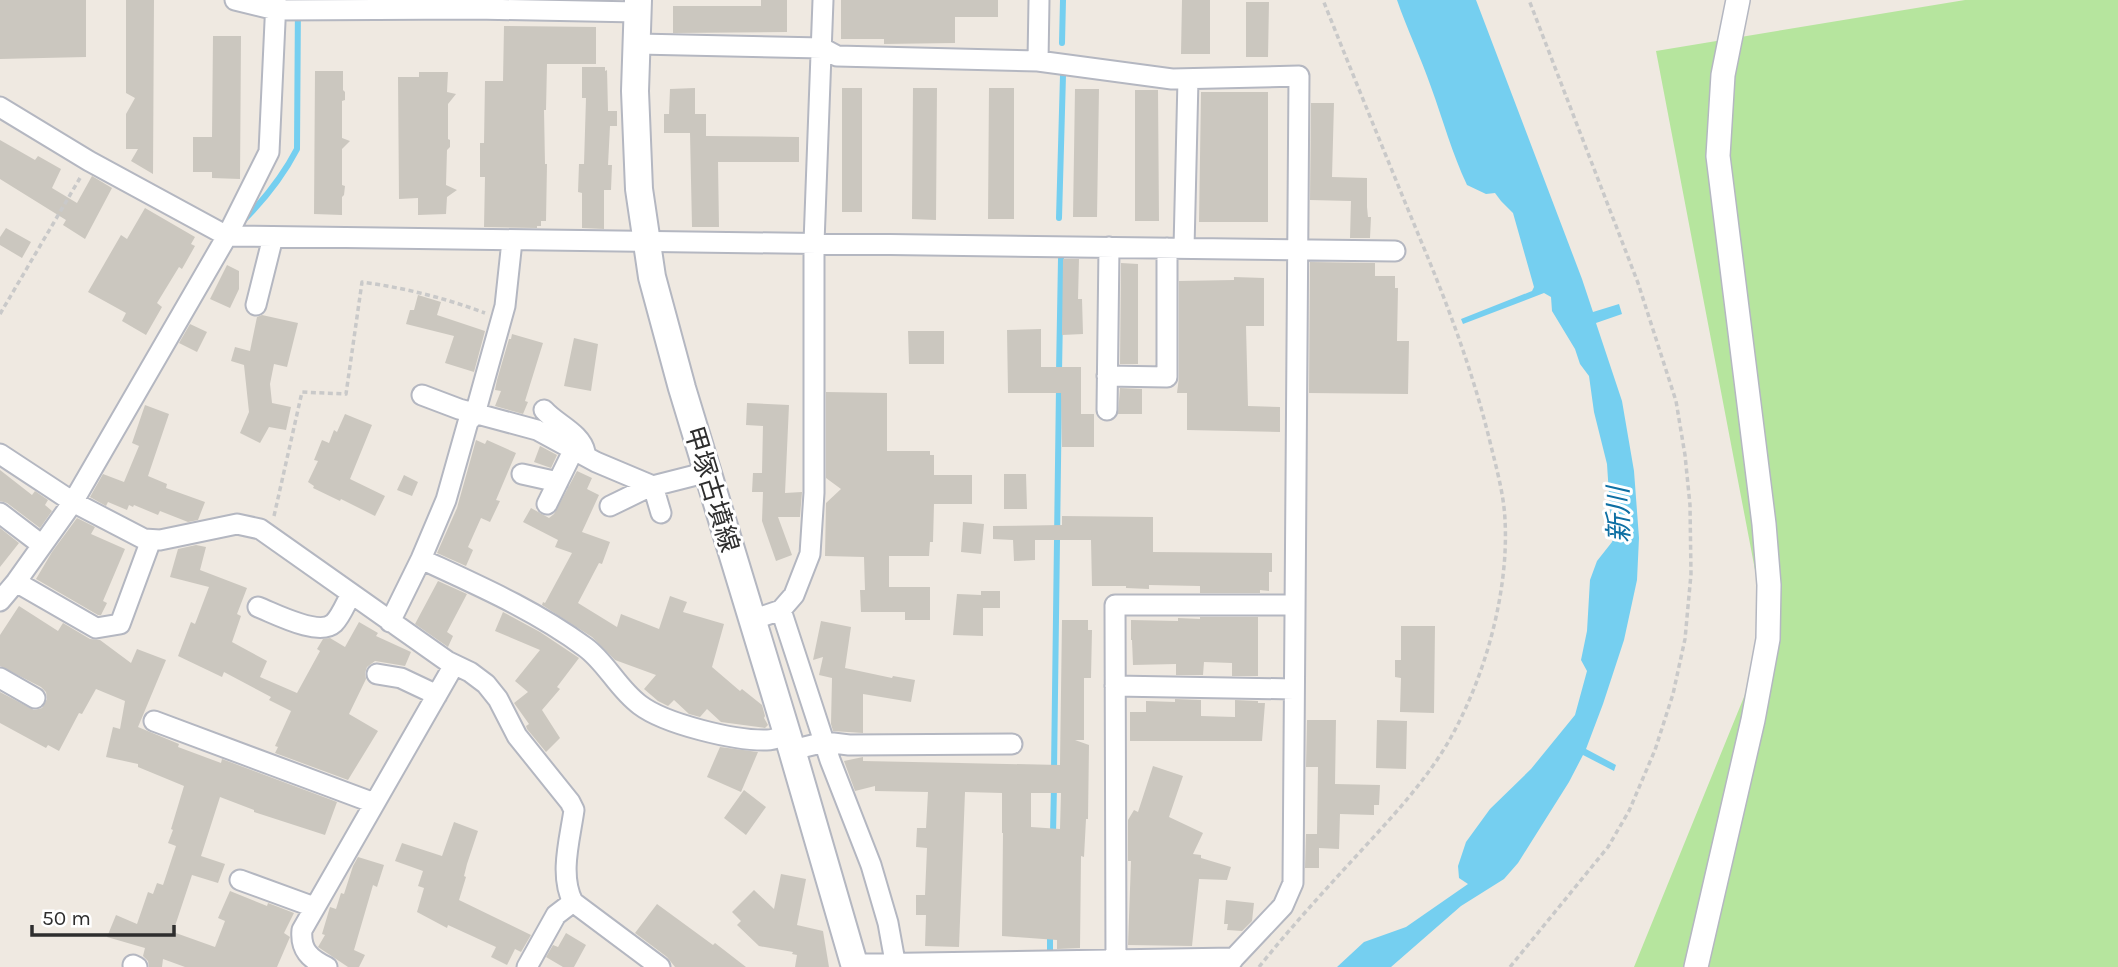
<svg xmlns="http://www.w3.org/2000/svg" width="2118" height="967" viewBox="0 0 2118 967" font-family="Karla,'Noto Sans JP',sans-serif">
  <rect width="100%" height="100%" fill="#efe9e1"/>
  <path fill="#b6e59e" d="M1965,0h153v967h-484l134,-329 -112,-587z"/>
  <path fill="#75cff0" d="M1397,0h79l106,279 11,33 26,-8 3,10 -26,9 26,78 12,70 5,67 -2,42 -13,60 -21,64 -17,45 30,16 -2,6 -31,-16 -14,27 -51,81 -14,16 -43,27 -70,61h-54l27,-25 42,-15 62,-43 -9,-6 -1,-12 8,-24 24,-33 41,-40 44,-54 12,-44 -6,-11 6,-29 3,-51 7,-19 15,-19 2,-7 -4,-25 -3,-46 -13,-52 -5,-36 -9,-12 -5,-15 -23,-38 -1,-14 -7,-4 -81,31 -2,-5 71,-28 2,-4 -21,-74 -12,-12 -6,-8 -9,1 -19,-9c-15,-32 -24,-65 -36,-98 -10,-29 -24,-58 -34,-87z"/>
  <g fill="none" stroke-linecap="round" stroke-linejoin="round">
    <path stroke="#75cff0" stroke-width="6" d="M1062,43l1,-43
      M1059,218l4,-143
      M242,222c21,-21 41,-46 55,-73l1,-149
      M1059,372l2,-113
      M1054,771l5,-384
      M1053,834l1,-48
      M1050,952v-19"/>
  </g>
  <path fill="#cbc7bf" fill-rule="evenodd" d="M0,0h86v57l-86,2z
    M126,0h28l-1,174 -22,-13 7,-12h-12v-35l9,-16 -9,-5z
    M761,0h26v32l-114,1v-27h88z
    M841,0h157v17h-43v26l-71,1v-5h-43z
    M1182,0h28v54h-29z
    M1246,2h23l-1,55h-22z
    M504,26l92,1v37h-49l-1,46h-2l1,54h2l-1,57h-5v5h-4v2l-53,-1 1,-50h-5v-34h4l1,-62h18z
    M213,36h28l-1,143 -28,-1v-6h-19v-35h19z
    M582,67h23v4l2,-1 1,41h9v15h-7l-2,39h4l-1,25h-7v39l-22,-1v-35l-4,-1 1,-28h5l2,-66h-4z
    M315,71h28v19l2,2v8l-3,1v37l8,3 -8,8v36l3,1 -1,9 -2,2v18l-28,-1z
    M419,72h29l-1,20 9,2 -8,10v35l2,1v7l-3,3 -1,35 11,5 -10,7 -1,17 -28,1v-17l-19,1 -1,-122h21z
    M695,88v26h11v22l93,1v25h-81l1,65h-27l-2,-94h-26v-19h5l1,-25z
    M842,88h20v124h-20z
    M913,88h24l-1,132 -24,-1z
    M989,88h25v131h-26z
    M1075,89h24l-2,128h-24z
    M1135,90h23l1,131h-24z
    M1201,92h67v130h-69z
    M1311,103h23l-2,74 35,1v29l1,10h3l-1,21h-20l1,-37 -41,-1z
    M0,140l35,20 3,-4 23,13 -9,19 25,15 15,-27 20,12 -27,51 -22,-14 3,-5 -66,-41z
    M145,208l50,29 -4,7 4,2 -13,23 -3,-2 -22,36 5,4 -16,28 -24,-14 4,-8 -38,-21 33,-57 6,4z
    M6,228l25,14 -9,16 -22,-13v-8z
    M1063,259h16l-1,40h4l1,35 -21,1z
    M1310,262l65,1v13h20v12h3l-1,53h12l-1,53 -99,-1z
    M1121,263l17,1v100h-18z
    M227,265l12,6v18l-9,19 -20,-9z
    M1234,277l30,1v48h-18l2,80 32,1v25l-93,-2v-37h-10l2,-16v-96l55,-1z
    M418,295l23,7 -4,13 48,16 -11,41 -29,-9 9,-27 -48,-12 4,-14h4z
    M262,315l36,8 -11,44 -13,-3 -4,20 2,19 19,4 -5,23 -17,-3 -9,16 -20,-10 9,-21 -5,-47 -13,-4 4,-14 15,4 7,-34z
    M190,324l17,8 -10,20 -18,-9z
    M1041,329v38h40v47h13v33h-32l-1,-54h-53l-1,-63z
    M908,331h36v33h-35z
    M512,334l31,9 -18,58 3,1 -5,12 -28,-8 6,-15 -6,-1 2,-10 12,-41h2z
    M574,338l24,6 -7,47 -27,-5z
    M1120,388l22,1v25h-24z
    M826,392l61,1v58h43v4h4v20h38v29h-38l-1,38h-3l-1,14h-40v31h41v33h-25v-8h-44l-1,-22h5l-1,-33 -39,-1 1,-53 15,-14 -15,-11z
    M747,403l42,2 -4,88 17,-1 -2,25h-22l14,38 -16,6 -14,-40 1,-29h-11l1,-19h9l1,-47 -17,-1z
    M145,405l24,9 -21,62 19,8 -1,4 39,14 -7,18 -10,2 -28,-11 -2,4 -24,-10 -1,2 -4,-2 -2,5 -19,-8 -2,4 -16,-9 13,-23 21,8 15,-36 -7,-3z
    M345,414l27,11 -22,54 35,17 -10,20 -34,-17 -1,2 -27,-13 1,-2 -6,-4 10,-21 -4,-1 8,-20 7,3 5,-13 3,2z
    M476,440l9,4 2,-4 29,13 -20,47 4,1 -9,19 -1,2 -9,-4 -13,29 5,3 -7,16 -29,-13 20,-45z
    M540,446l17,9 -6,13 -17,-6z
    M0,470l32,25 3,-4 13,9 -3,5 7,6 -12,17 -33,-25 -7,-2z
    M577,471l15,7 -5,11 12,6 -17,37 28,10 -8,22 -3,-1 -21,40 39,24 4,-13 38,15 11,-33 17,6 -4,10 41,12 -12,43 28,24 2,-2 20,16 3,11 -1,2 4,7 -3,3 -44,-6 -14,-13 -7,8 -11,-3 -15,-14 -6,6 -10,-5 -14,-12 12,-14 -41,-15 -23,-23 -50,-32 1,-3 2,1 27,-50 -17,-6 3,-7 -35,-18 8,-14 18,10 5,-4z
    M1004,474h22l1,35h-23z
    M404,475l14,7 -6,14 -15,-6z
    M1062,516l91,1v35l119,1v19h-3v19l-9,-1v3h-60v-7l-51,-1v4l-23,-1v-2h-34l-1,-46h-56v20l-21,1 -1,-21 -20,-1v-13l69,-1z
    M77,518l18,9 -4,7 34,15 -22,52 4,2 -6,12h-3l-62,-36 16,-27z
    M963,522l21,2 -3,30 -20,-2z
    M0,528l19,15 -19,24z
    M196,545l10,2 -6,23 47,18 -10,26 4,2 -9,26 35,19 -7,16 37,16 23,-42 -3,-2 6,-10 7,-1 15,9 14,-25 19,11 -2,3 35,16 -6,14 -30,-5 -8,6 -2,6 1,6 -17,35 29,17 -30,49 -73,-27 3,-6 -3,-1 16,-35 -22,-11 2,-3 -47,-25 -2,5 -44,-21 13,-34 4,2 14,-37 -39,-10 8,-28z
    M438,581l29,13 -20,38 6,4 -5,11 -33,-23z
    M981,591h19v17h-17v28l-30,-1 4,-41 24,1z
    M19,606l39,25 5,-8 27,16 10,1 31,23 6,-14 29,11 -28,67 41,17 -1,3 43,16 1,-4 115,43 -12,33 -71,-23v-2l-34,-13 -19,59 24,8 -7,19 -26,-8 -19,57 42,15 10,-26 -7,-3 12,-27 37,15 1,-3 26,10 -10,20 6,4 -13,30h-92l-22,-8 -1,8h-13l-1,-6 -5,-5 2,-8 -38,-11 9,-22 21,9 11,-32 5,2 4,-11 6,2 13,-39 -8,-3 5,-13 -2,-1 13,-43 -46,-19v-3l-32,-7 7,-30 7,2 5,-28 -29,-12 -14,25 -3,-1 -20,38 -11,-6 -2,3 -46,-25v-31l34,18 8,-2 5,-9 -1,-7 -5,-5 -41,-21v-31z
    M503,612l37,20 39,26 -22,29 3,2 -18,21 18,28 -14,14 -19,-23 -1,-3 3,-2 -15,-21 14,-11 -13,-11 25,-31 -45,-19z
    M1200,617h58v59h-26v-13l-28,-1 -1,13h-27v-11l-43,1 -1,-25h-1v-20l47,1v-3l22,1z
    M1062,620h26v10h4l-1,48h-7v62h-9l14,5 -1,74h-2l-2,38 -3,-1 -1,92 -23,1v-9l-55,-4 1,-103h-1v-40l-37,-1 -6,155 -34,-1 1,-31h-10v-20h9l2,-47 -11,-1 1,-19h9l2,-36 -53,-1v-5l-20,5 -11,-30 19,-4v4l197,4zM1031,793h30l-1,36 -29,-2z
    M821,621l30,6 -6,41 47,10 1,-2 22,4 -4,22 -48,-8v39l-30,-2 -2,-7 1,-46 -13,-3 4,-18 -10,3z
    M1401,626h34l-1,87 -34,-1 1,-34 -6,-1v-17h6z
    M1175,699l26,1v16l34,1v-17l23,1v2h7l-3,38h-132v-29h16v-11l29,1z
    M1307,720h29l-1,64 45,1 -1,20h-5v10l-34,-1 -1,35 -20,-1v20h-14l1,-34h11l1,-67h-12z
    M1377,720l30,1 -1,48 -30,-1z
    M720,747l38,5 -17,40 -34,-15z
    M1153,766l30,10 -14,41 34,16 -10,21 8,1v3l30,9 -4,13 -28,-1 -7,67 -64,-1 3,-84h-3v-41l6,-10 4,2z
    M744,790l22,17 -20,28 -22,-17z
    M454,822l24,9 -11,33 -3,12 2,1 -7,23 72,35 -10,17 -6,-3 -8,16 -16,-8 5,-10 -48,-22 -1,3 -30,-16 7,-24 -6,-2 5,-15 -28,-10 7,-18 40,13z
    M358,857l26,8 -7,22 -4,-2 -19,65 11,5 -6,12h-11l-30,-20 7,-12 -3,-1 8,-27 6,2 5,-16 3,1 9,-28z
    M781,874l25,5 -9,46 26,6 6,36h-34l2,-12 -5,-1 1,-2 -34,-6 -22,-21 4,-4 -9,-9 22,-22 20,19z
    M1226,900l28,3 -2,18 -10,10 -15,-1 1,-6h-4z
    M657,904l56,41 2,-2 31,24h-71l-8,-10 -32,-24z
    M566,933l20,12 -12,22h-11l-17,-10 7,-12 5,2z"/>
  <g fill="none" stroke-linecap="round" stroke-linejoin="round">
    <g stroke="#b4b7c1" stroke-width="23">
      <path id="minor" d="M235,0l41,10 199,-1 163,3
        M638,44l184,4 15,8 201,5 134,18 127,-3 -6,807 -10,23 -49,52 -6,9
        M1038,61l1,-61
        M0,107l89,54 138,75 1168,15
        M1184,248l4,-169
        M256,305l17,-68
        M1107,376l60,1v-129
        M422,395l37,14 78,21 59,32 57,24 8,27
        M544,410c12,14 37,23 41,42
        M1107,410l2,-163
        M0,454l73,48 71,37 16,1 77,-16 23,5 187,132 23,11 16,12 12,15 19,37 53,66 4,8c-4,29 -15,65 -1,92l87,65
        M522,474l36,8
        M547,504l27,-55
        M610,506l39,-19 59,-15
        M0,513l42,32
        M421,559c56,26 114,51 164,88 21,15 33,42 55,58 25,19 95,36 127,35 6,0 14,-3 20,-5
        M16,582l80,46 24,-4 31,-84
        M0,601l16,-19 57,-80 154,-266 42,-84 7,-152
        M258,607c18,7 61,30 76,16 7,-7 12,-20 17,-29
        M781,610l49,150 41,105 17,58 8,44
        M752,620l29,-10 13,-15 16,-41 4,-61v-250l9,-243
        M390,622l31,-63 25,-59 22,-78 7,-8 30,-108 7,-65
        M377,674l24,4 36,17
        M0,678l35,20
        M1115,686l179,3
        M154,721l220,82
        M792,750l33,-8 24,3 163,-1
        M240,880l74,27
        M855,964l379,-6
        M133,965l4,2
        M327,967c-17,-8 -27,-17 -25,-37l152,-265
        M527,967l29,-52 17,-13
        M1116,967l-1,-362h180"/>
    </g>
    <g stroke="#b4b7c1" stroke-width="26">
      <path id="tertiary" d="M1696,967l57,-247 15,-81 1,-54 -5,-61 -46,-368 5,-81 15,-75"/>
    </g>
    <g stroke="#b4b7c1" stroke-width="30">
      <path id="secondary" d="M638,0l-3,91 4,98 13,88 30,111 110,362 63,217"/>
    </g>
    <path stroke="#c9c9c9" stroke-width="3.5" stroke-dasharray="5 3.5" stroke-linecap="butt" d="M0,314l80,-136
      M274,516l28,-124 44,2 16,-112c43,6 83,16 123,31
      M1259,967c32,-40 66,-77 100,-114 33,-36 67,-72 91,-114 35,-62 59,-147 55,-219 -1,-24 -8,-50 -14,-74 -17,-71 -42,-138 -70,-205 -33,-80 -66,-161 -98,-241
      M1510,967l98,-120 21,-36 26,-61 18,-56 12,-55 6,-65 -1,-69 -5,-50 -9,-54 -38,-118 -109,-283"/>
    <use href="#minor" stroke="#fff" stroke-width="19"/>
    <use href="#tertiary" stroke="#fff" stroke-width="23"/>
    <use href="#secondary" stroke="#fff" stroke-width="26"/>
  </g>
  <g text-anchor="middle" stroke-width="6" stroke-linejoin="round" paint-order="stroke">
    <g font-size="26" fill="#2e2e2e" stroke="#fff">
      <text transform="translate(712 489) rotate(73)" y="9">甲塚古墳線</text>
    </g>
    <g font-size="28" font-style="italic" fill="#0d6fa3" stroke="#fff">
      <text transform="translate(1618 515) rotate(-91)" y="10">新川</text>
    </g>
  </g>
  <path d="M32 925v10h142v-10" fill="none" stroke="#2e2e2e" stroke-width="3.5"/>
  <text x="42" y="925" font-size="21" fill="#2e2e2e" stroke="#ffffff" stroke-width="5" paint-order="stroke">50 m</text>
</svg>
